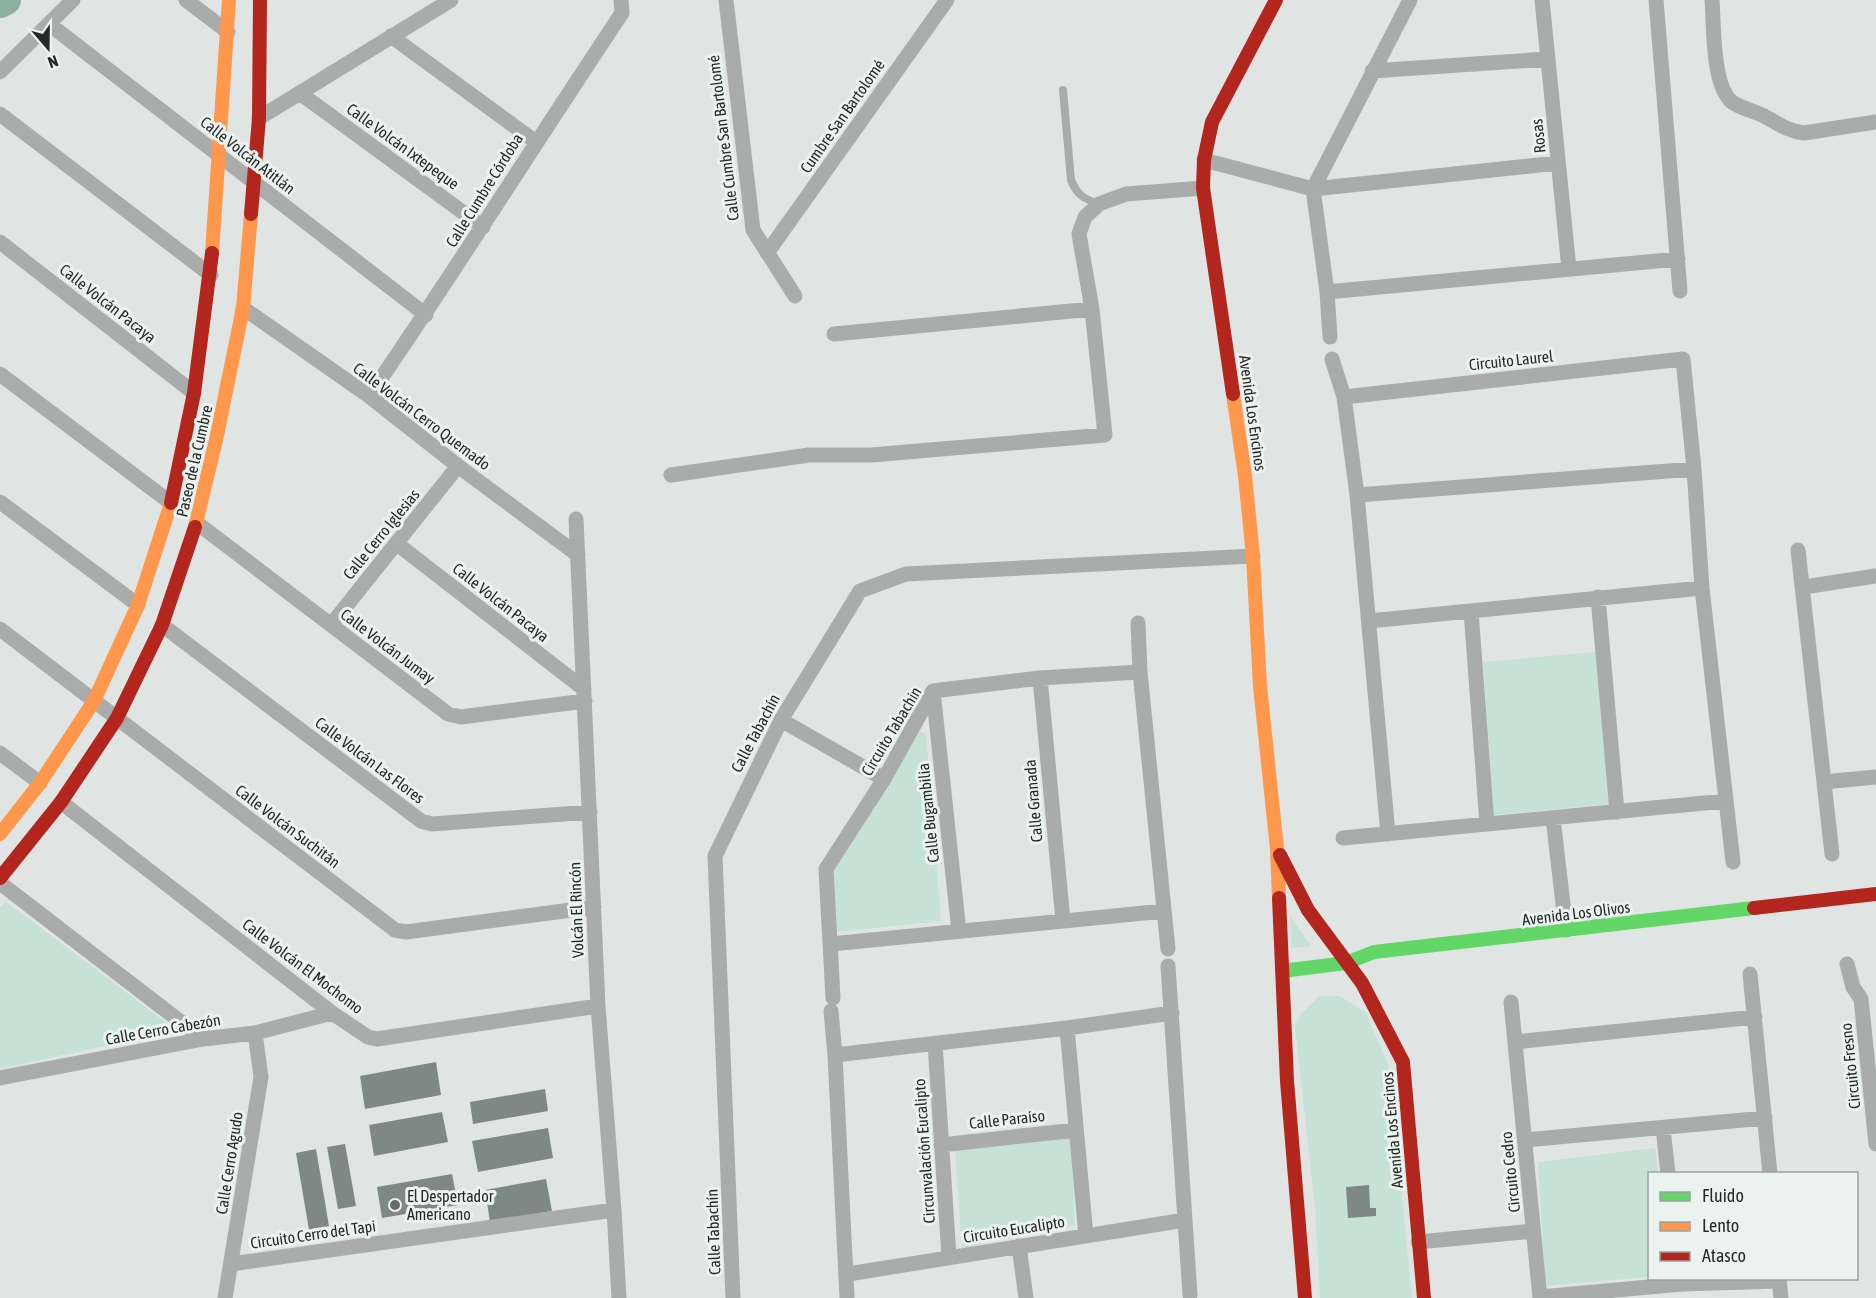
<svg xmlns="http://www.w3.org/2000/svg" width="1876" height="1298" viewBox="0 0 1876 1298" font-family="'Asap Condensed',sans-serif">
  <rect width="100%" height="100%" fill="#e0e4e2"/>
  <path fill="#c6e2d6" d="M1595,652l14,152 -115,11 -11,-153z
    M915,730l11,4 15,187 -105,11 -4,-66z
    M6,902l170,128 -176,39v-162z
    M1290,916l21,30 -19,2z
    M1319,996h21l26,17 22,51 24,234h-92l-5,-90 -20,-183 6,-11z
    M1071,1137l4,88 -113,23 -7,-100z
    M1655,1148l3,25 -8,1 -1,103 -104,9 -7,-124z"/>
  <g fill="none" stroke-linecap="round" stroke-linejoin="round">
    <path stroke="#8bb0a2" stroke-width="30" d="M0,3l6,-3"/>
  </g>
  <path fill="#7e8986" d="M436,1062l5,33 -76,14 -5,-33z
    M545,1089l3,22 -75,13 -3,-22z
    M442,1112l6,30 -74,14 -5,-31z
    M548,1128l5,30 -75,14 -6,-31z
    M345,1144l11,62 -18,3 -11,-62z
    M316,1149l13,77 -20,4 -13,-77z
    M452,1174l6,31 -76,13 -5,-31z
    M546,1179l6,32 -62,11 -5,-32z
    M1369,1185l1,23h6v8l-28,2 -2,-31z"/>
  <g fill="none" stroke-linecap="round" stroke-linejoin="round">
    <path stroke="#aaacac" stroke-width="8" d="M1063,90l8,90c6,15 13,19 28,24"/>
    <path stroke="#aaacac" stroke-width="15" d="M186,0l42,32
      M726,0l27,230 42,66
      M1410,0l-97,189 14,103 351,-33
      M1542,0l27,269
      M1656,0l24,291
      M1712,0c2,25 0,86 20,102 10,7 23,9 34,15 13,7 22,14 38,16l72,-11
      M49,24l377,291
      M391,36l145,106
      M1372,71l176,-12
      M0,72l73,-72
      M301,94l182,133
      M0,114l211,161
      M259,118l192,-118
      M1204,160l109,29 245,-26
      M0,242l194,151
      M767,253l180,-253
      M1327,292l3,45
      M243,308l126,88 89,70 120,89
      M834,334l258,-25
      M1332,359l12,38 13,98 31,339
      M0,374l171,129
      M369,396c87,-126 168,-256 253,-383l-1,-13
      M1344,397l339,-38 11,110 8,119 31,274
      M671,475l138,-20h62l234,-20 -13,-126 -13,-75 6,-17 14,-13 27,-10 77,-6
      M1357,495l337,-26
      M0,502l138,103
      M576,519l22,487 16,204 5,88
      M197,523l251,191 13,3 124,-16
      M396,543l188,146
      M1798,550l34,304
      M1804,587l72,-11
      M1598,597l19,215
      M1471,611l16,213
      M1369,621l333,-33
      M1138,623l2,49 28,277
      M162,625l259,196 11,3 158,-12
      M331,625l127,-159
      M0,629l395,301 11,2 188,-25
      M1040,678l23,243
      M933,691l26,240
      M933,691l107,-13 100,-6
      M781,720l103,59
      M0,753l40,30
      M1824,782l52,-5
      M61,802l271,211 36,24 9,2 221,-33
      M1553,818l13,112
      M1343,838l382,-37
      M0,883l203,156
      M831,944l333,-33
      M1847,964l6,23 8,12 15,145
      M1168,966l22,329
      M1750,974l20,200
      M833,998l-7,-129 58,-90 49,-88
      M1511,1002l29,296
      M831,1011l4,44 12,243
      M1067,1028l19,208
      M1515,1042l240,-25
      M935,1043l14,214
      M835,1055l232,-27 105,-15
      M0,1078l203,-39 52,-6 77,-20
      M1663,1128l5,46
      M1525,1140l240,-22
      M941,1145l135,-15
      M1418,1242l115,-11
      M1019,1246l7,52
      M231,1264l383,-54
      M848,1274l337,-54
      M1779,1278l2,20
      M1540,1297l142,-13 97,-3
      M225,1298l36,-221 -6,-44
      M733,1298l-18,-442 66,-136 79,-129 46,-17 347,-18"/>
    <path stroke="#63d668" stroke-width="14" d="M1282,971l64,-8 28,-11 380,-44"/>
    <path stroke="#ff974d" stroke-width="14" d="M212,253l17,-253
      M1233,394l12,82 8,80 7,130 17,163 2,49
      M195,527l21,-87 27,-132 8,-94
      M0,834l40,-51 54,-82 44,-96 33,-102"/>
    <path stroke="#b3261e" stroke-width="14" d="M251,214l8,-96 1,-118
      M1233,394l-30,-206 1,-28 8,-38 64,-122
      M171,503l23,-110 18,-140
      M1280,855l28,55 54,73 41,79 21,236
      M0,878l61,-76 56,-84 45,-93 33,-98
      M1279,898l8,183 18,217
      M1754,908l122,-14"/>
  </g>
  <circle fill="#676a69" stroke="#ebf3f0" stroke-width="2" cx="395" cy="1205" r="6"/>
  <g text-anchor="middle" stroke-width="6" stroke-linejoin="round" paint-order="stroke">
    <g font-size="16" fill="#262928" stroke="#ebf3f0">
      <text transform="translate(842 116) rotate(-55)" y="6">Cumbre San Bartolomé</text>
      <text transform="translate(1538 136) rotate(-96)" y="6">Rosas</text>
      <text transform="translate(723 138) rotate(-97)" y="6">Calle Cumbre San Bartolomé</text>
      <text transform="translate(403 146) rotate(36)" y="6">Calle Volcán Ixtepeque</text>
      <text transform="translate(248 155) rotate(38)" y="6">Calle Volcán Atitlán</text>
      <text transform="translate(484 190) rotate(-58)" y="6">Calle Cumbre Córdoba</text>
      <text transform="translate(108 303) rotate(38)" y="6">Calle Volcán Pacaya</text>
      <text transform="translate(1511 360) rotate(-6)" y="6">Circuito Laurel</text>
      <text transform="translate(1253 413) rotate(82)" y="6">Avenida Los Encinos</text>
      <text transform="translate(422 416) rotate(37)" y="6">Calle Volcán Cerro Quemado</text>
      <text transform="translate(194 461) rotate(-77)" y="6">Paseo de la Cumbre</text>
      <text transform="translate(381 534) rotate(-51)" y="6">Calle Cerro Iglesias</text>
      <text transform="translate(501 602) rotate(38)" y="6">Calle Volcán Pacaya</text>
      <text transform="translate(388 646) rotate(37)" y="6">Calle Volcán Jumay</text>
      <text transform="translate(891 731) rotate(-59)" y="6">Circuito Tabachin</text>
      <text transform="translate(755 733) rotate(-62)" y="6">Calle Tabachín</text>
      <text transform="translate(370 760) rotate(37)" y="6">Calle Volcán Las Flores</text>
      <text transform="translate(1033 801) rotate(-95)" y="6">Calle Granada</text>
      <text transform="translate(928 813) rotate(-96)" y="6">Calle Bugambilia</text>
      <text transform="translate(288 826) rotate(37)" y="6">Calle Volcán Suchitán</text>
      <text transform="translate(576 910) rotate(-92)" y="6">Volcán El Rincón</text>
      <text transform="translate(1576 913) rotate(-7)" y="6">Avenida Los Olivos</text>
      <text transform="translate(303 966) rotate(37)" y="6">Calle Volcán El Mochomo</text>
      <text transform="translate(163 1029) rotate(-10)" y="6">Calle Cerro Cabezón</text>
      <text transform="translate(1850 1066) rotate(-96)" y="6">Circuito Fresno</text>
      <text transform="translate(1007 1119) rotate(-6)" y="6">Calle Paraíso</text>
      <text transform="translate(1392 1130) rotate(-95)" y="6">Avenida Los Encinos</text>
      <text transform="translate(924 1151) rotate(-94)" y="6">Circunvalación Eucalipto</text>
      <text transform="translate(229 1163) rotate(-81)" y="6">Calle Cerro Agudo</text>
      <text transform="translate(1510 1172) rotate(-96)" y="6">Circuito Cedro</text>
      <text transform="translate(1014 1229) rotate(-9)" y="6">Circuito Eucalipto</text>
      <text transform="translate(713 1232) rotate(-92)" y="6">Calle Tabachín</text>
      <text transform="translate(313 1234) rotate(-8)" y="6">Circuito Cerro del Tapi</text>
    </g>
    <g font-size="16" fill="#262928" stroke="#ebf3f0" text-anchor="start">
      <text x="407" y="1202">El Despertador<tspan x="407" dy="18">Americano</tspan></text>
    </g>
  </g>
  <rect x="1648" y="1172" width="210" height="108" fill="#ebf3f0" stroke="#9ca2a0" stroke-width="1.5"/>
  <rect x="1660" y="1192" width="30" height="9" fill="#63d668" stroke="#9ca2a0" stroke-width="1.5"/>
  <text x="1702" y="1202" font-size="18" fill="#262928">Fluido</text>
  <rect x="1660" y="1222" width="30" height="9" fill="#ff974d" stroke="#9ca2a0" stroke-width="1.5"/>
  <text x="1702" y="1232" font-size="18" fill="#262928">Lento</text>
  <rect x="1660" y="1252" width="30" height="9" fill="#b3261e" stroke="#9ca2a0" stroke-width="1.5"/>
  <text x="1702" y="1262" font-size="18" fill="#262928">Atasco</text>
  <g transform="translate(48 48) rotate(160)" stroke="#ebf3f0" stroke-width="4.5" paint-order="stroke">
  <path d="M0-4.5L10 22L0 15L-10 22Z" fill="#262928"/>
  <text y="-9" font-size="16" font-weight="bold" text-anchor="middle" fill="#262928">N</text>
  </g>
</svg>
